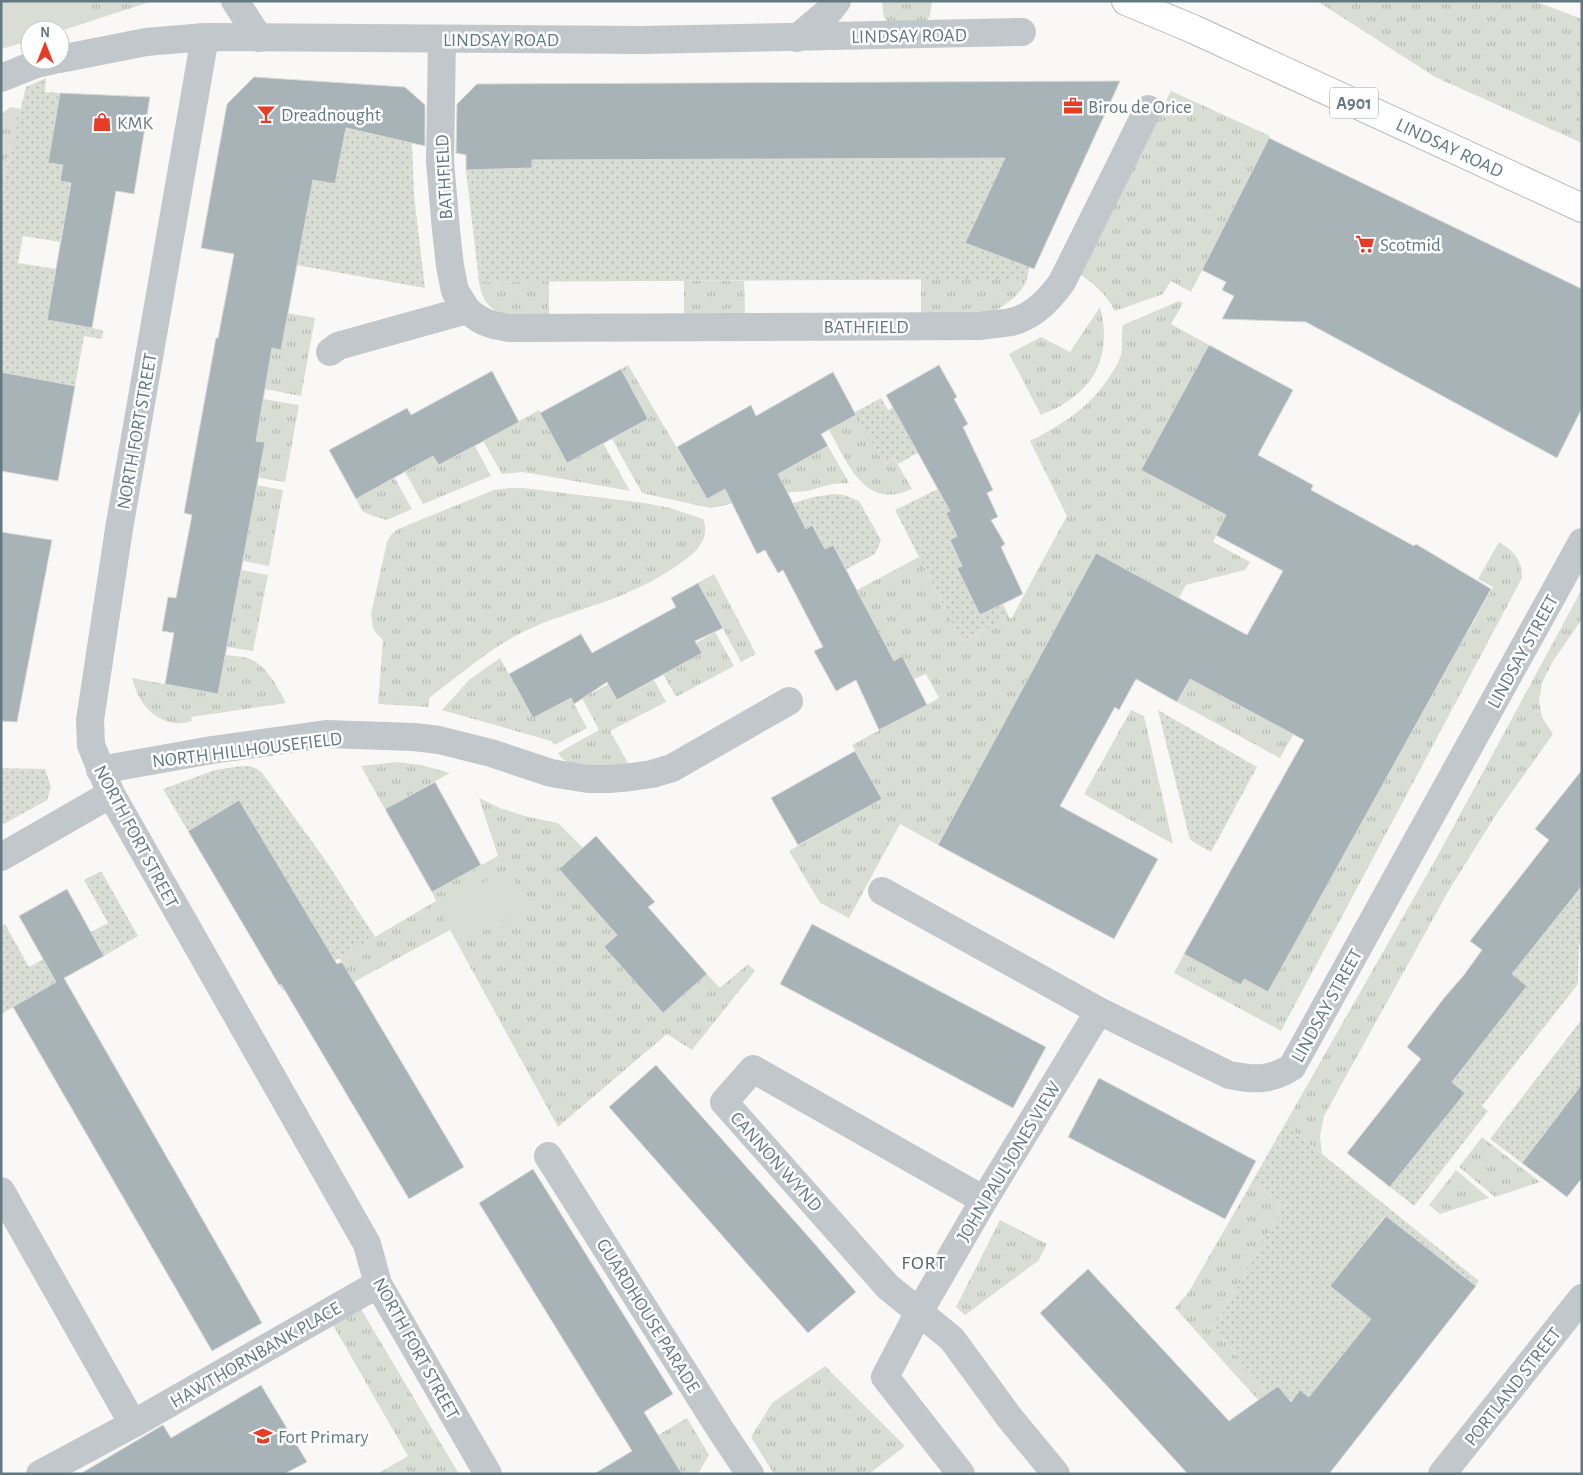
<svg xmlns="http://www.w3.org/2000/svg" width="1583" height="1475" viewBox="0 0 1583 1475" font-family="'Alegreya Sans',sans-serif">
  <defs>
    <pattern id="grass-tufts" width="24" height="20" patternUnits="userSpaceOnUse" patternTransform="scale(1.25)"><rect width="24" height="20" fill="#d9ded5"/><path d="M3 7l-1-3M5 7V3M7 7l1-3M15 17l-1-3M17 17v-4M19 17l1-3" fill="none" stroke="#b4b9b2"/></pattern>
    <pattern id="garden-dots" width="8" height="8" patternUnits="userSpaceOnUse" patternTransform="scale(1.25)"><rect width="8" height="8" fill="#d9ded5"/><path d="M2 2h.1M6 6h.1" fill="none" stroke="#b4b9b2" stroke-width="1.8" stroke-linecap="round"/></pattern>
  </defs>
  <rect width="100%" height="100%" fill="#f9f8f6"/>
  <path fill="url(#grass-tufts)" d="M1,1h152l-93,30 -30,-1v10l-29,9z
    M882,1h50l-2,14 -3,6h-41l-3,-7z
    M1317,1h217l48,18v124l-147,-66z
    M1171,91l99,45 -79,156 -20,-11 -8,13 -48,17c-9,-17 -22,-29 -39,-39z
    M11,107l10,2 -20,82v-77z
    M921,279h106l-3,7 -9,11 -12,9 -14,8h-68z
    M549,281v35c-31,0 -64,6 -70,-34z
    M684,281h60l1,33 -61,1z
    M1179,301l4,2 -12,21 38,21 -68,125 64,34 26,2 -18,36 37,20 -5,8 -59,15 -7,13 -83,-45 -158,292 -38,-21 -51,94 -29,-15 -31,-52 93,-52 -30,-54 87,-47 -13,-24 -12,5 -12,-23 -8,5 -37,-71 62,-33 43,84 47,-24 2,2 56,-103 -37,-75c29,-15 53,-29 73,-55 7,-10 14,-19 18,-31 2,-11 0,-20 2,-30z
    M1100,307c10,37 2,72 -32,94 -8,6 -18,10 -27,14l-32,-61 32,-17 29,15z
    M288,313l27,5 -14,78 -36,-7 7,-41 9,1z
    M628,365l79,134 36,-20 -10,24 -11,3 -12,2 -68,-15 -30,-54 36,-20 -27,-50z
    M263,399l36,6 -14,77 -26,-4 6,-35 -9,-2z
    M539,410l28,52 36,-19 27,48 -95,-17 -13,-2 -20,2 -19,-33z
    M857,414l27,49 10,-5 18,31c-48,22 -64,-26 -83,-59z
    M475,446l16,30 -68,28 -18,-32 28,-16 6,9z
    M774,446l13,23 41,-23 21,37 -17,1 -25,7 -28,2z
    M394,477l18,32 -25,11 -14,-4 -11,-5 -6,-12z
    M256,485l27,5 -14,76 -27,-5z
    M509,488h14l122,15 25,5 33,11c9,23 -12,37 -28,48 -38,26 -75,36 -118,51 -13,4 -26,10 -38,16 -30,16 -55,37 -81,57l-9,7v9l-51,-3 5,-64 -7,-7 -3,-5 -2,-14 16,-72 4,-7 7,-6 96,-39z
    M1499,542c15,9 23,18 23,36l-241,453 -107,-58 10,-19 56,31 4,-6 24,13 66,-120 -79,-44 100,6 95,-170 -77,-43 68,-4 27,15 25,-45 -15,-8z
    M241,570l27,5 -15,76 -26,-4z
    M714,574l42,80 -15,8 -43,-79z
    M1582,589v30l-29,42 -11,22 -3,18 3,16 11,17 -56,79 -48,77 -125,226 -4,20 2,18 -37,-30 152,-267z
    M715,632l19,34 -58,31 -13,-23 38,-21 -5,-10z
    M225,655c8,1 20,1 27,5 15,7 27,29 34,43l-95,14 1,4c-31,10 -54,-16 -60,-43l86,16z
    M500,658l33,60 38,-20 16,30 -33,17 -3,-4 -109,-31 27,-30z
    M1198,665l18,28 42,23 7,3 8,-14 28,16 -21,37 -103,-56z
    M654,680l12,22 -56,29 18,32c-14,4 -53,6 -65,-4 -2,-1 -3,-4 -5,-6l41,-23 -17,-32 27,-14 9,16z
    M1131,710l13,6 29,128 -89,-50z
    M397,762l24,3 29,8 -65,36 -24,-43z
    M479,798l21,10 28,9 30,6 25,25 -24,21 58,66 -13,12 27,31 19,-1 -11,10 24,26 44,-39 13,14 28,-24 7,7 -63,79 -25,-16 -109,93 -108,-197 -96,52 -15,-24 97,-57 -4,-9 66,-36z
    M1482,1137l58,45 -45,15 -36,-30z
    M1456,1170l33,28 -49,16 -11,-9z
    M1252,1182l33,23 -71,122 77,99 -6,4 -110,-122 13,-15z
    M1000,1220l47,24 -9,17 -73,54 -9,-8z
    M361,1309l98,165h-82l31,-18 -75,-131z
    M825,1366l80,80 -36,28h-95l-23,-37 21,-34z
    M687,1418l22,37 -11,19h-16l-24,-39z"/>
  <path fill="#d9ded5" d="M1,1h83l6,20 -30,10 -30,-1v10l-29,9z
    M508,869l21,37 -70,39 -21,-37z"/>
  <path fill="url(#garden-dots)" d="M46,78l-1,14 15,1 3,72 -2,16 10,2 -11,59 -37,-6 -5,27 38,6 -9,51 56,10 -1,9 -18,-3 -9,50 -74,-14v-180l25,-105z
    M322,123l90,20 2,52 11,93 -129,-23 17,-85 22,4 5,-26z
    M1010,152l-9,15 -36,75 64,25 -2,12 -548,3 -13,-112 66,-2v-8z
    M881,398l7,12 6,-3 32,41 -28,16 -4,-6 -10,5 -29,-51z
    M940,488l12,22 -6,3 11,23 -7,5 12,25 -5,3 23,46 23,-11 6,13 -47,24 -67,-131z
    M833,494l11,1 15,6 22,39 -6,14 -30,16 -12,-25 -8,4 -13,-23 -6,3 -13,-26 21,-6z
    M1158,710l99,57 -46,85 -21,-12z
    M242,766c10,0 14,1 21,8l61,84 51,79 -92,54 -4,-6 51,-30 -92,-155 -50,31 -25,-42 52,-19z
    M1,768l44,1 6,18 -4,13 -43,24 -3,-3z
    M101,871l37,65 -34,20 -13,-24 17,-9 -24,-43z
    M1582,886v56l-3,3 -1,39 -96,122 6,5 -74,95 -24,-19 75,-94 -13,-11 75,-96 -15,-12z
    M5,924l24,43 46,-26 13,24 -87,49v-88z
    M1582,1019v66l-60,78 -32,-24z
    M1285,1124l194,157 -3,4 -91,-69 -16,20 31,23 -70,27 41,33 -61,79 -10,-8 -9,12 -13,-16 -12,8 -52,-67 71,-122 -33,-23z"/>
  <path fill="#a8b3b7" stroke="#dadad8" d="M254,77l151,10 20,18v41l-79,-18 -11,56 -22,-4 -32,170 -9,-2 -16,93 9,1 -47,252 -53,-10 9,-51 -12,-2 6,-34 8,1 16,-83 -8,-2 32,-175h2l16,-84 -33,-6 26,-144z
    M1120,81l-86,188 -69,-26 40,-85 -473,2v8l-66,2v-15l-10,-2 1,-49 20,-20z
    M60,93l90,4 -16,97 -18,-3 -24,137 -45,-8 24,-137 -11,-2 3,-16 -15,-2z
    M1269,138l313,151v119l-25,50 -251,-136 -84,-3 12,-23 -12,-6 4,-8 -24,-12z
    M1209,345l84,45 -35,65 55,30 -2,5 103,56 2,-2 75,45 -223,403 -24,-13 -3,6 -57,-31 120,-214 -114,-61 -13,23 -41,-23 -17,31 -4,-3 -55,99 98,53 -44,80 -176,-94 158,-292 151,82 36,-64 -67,-36 10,-20 -85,-45z
    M939,365l18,32 -3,2 14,25 -5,3 30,63 -6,3 11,24 -7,3 14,24 -4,3 22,47 -43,21 -23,-47 5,-2 -12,-26 7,-4 -11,-23 4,-2 -64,-116z
    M621,369l27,50 -81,44 -27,-50z
    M492,371l27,51 -80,43 -6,-9 -77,43 -27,-49 78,-42 4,7z
    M1,372l74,14 -17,95 -57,-10z
    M833,372l23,43 -35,19 7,12 -50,28 28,55 6,-4 13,24 8,-4 61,116 8,-5 25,49 -48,25 -23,-50 -20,11 -22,-40 9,-4 -40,-77 -5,3 -13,-23 -8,4 -32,-65 -18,10 -30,-52 74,-42 5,11z
    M1,532l51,8 -35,182 -16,-1z
    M698,583l25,45 -28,13 7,12 -85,47 -10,-18 -33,22 -3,-6 -38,20 -24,-44 72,-40 11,19 84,-46 -5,-9z
    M855,751l27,48 -84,46 -27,-47z
    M1582,770v116l-70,88 15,12 -75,96 13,11 -75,94 -43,-34 74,-94 -14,-12 37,-49 20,-23 18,-25 -12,-9 79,-101 -14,-11z
    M435,782l46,83 -49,27 -47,-83z
    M239,800l98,164 5,-2 122,205 -55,32 -128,-215 -2,1 -91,-154z
    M596,836l59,66 -7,5 59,67 -44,39 -59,-66 13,-12 -58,-66z
    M67,889l37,67 -40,22 198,345 -50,28 -199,-344 43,-25 -37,-66z
    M812,924l234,123 -33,61 -233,-124z
    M656,1065l158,178 42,49 -48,41 -199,-226z
    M1099,1078l157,83 -31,58 -157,-82z
    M1582,1084v94l-15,19 -45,-34z
    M533,1169l140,225 -29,18 38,62h-88l38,-23 -153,-248z
    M1386,1216l90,70 -147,188h-141l-148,-161 48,-44 141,152 49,-35 13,16 9,-12 9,7 62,-78 -41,-33z
    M261,1385l46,77 -23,12h-204l83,-49 8,13z"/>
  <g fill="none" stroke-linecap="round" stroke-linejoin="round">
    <g stroke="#b3b9bc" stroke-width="30">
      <path id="primary" d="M1126,1l67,28 389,179"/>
    </g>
    <path stroke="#c1c7ca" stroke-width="28" d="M235,1l24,37
      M548,1156l172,273 30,45"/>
    <path stroke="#c1c7ca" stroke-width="28" d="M205,37l-86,492 -29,191 1,25 20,49 256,450 11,40 110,190
      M797,38l33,-28 7,-9
      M442,39l-2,123 6,68 4,36 5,25 12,19
      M60,59l86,-17 59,-5 437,3 380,-8
      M1,78l35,-14 18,-4
      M330,352l8,-6 7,-2 122,-34c15,13 24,15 42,18l471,-2c10,-2 21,-2 31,-4 22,-5 39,-23 51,-40l86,-173
      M100,770l112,-20 114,-16 88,3 25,3 52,13 60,20 37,6h21l22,-2 21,-3 20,-6 117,-67
      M1,857l110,-63
      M882,891l217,120 130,64c25,5 41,6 63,-8l290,-525
      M1,1191l132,233
      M984,1200l-231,-131 -29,33 164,185 31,25 65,-112 115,-189
      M40,1474l93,-50 245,-140
      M961,1474l-76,-97 34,-65 33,27 57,78 47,57
      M1442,1474l140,-176"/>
    <use href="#primary" stroke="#fff" stroke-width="28"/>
  </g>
  <defs>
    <g id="office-bare" transform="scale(1.5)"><path d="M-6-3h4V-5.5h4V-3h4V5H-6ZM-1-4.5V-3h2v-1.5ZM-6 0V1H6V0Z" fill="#e63c28" stroke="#fff" stroke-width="2.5" paint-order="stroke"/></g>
    <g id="bar-bare" transform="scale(1.5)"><path d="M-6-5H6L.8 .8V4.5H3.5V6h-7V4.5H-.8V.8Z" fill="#e63c28" stroke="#fff" stroke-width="2.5" paint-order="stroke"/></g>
    <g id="shop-bare" transform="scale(1.5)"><path d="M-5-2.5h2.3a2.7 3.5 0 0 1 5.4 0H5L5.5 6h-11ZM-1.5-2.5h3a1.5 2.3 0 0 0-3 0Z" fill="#e63c28" stroke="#fff" stroke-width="2.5" paint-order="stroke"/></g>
    <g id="supermarket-bare" transform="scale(1.5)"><path d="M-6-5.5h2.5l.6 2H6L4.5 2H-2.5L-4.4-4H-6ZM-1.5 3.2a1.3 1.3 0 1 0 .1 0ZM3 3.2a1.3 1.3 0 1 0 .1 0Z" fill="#e63c28" stroke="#fff" stroke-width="2.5" paint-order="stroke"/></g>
    <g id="school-bare" transform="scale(1.5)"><path d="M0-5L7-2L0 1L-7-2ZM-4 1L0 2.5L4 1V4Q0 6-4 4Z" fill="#e63c28" stroke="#fff" stroke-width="2.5" paint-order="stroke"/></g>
  </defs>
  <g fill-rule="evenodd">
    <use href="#office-bare" x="1073" y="106"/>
    <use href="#bar-bare" x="266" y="114"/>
    <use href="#shop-bare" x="102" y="122"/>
    <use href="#supermarket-bare" x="1365" y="244"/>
    <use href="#school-bare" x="263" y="1436"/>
  </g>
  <g text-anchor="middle" stroke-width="5" stroke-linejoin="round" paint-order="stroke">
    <rect fill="#fff" stroke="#92a0a7" stroke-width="1" x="1330" y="87.5" width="48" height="31" rx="4"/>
    <g font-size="18" font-weight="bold" fill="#637881">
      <text x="1354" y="109">A901</text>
    </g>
    <g font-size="19" fill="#637881" stroke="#fff">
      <text transform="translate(909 35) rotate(-1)" y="7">LINDSAY ROAD</text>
      <text x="501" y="46">LINDSAY ROAD</text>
      <text transform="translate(1450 147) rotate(25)" y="7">LINDSAY ROAD</text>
      <text transform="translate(443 177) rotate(-93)" y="7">BATHFIELD</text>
      <text x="866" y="333">BATHFIELD</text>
      <text transform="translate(136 431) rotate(-80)" y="7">NORTH FORT STREET</text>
      <text transform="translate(1522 651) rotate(-61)" y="7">LINDSAY STREET</text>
      <text transform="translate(247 749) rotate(-7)" y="7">NORTH HILLHOUSEFIELD</text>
      <text transform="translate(137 836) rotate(62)" y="7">NORTH FORT STREET</text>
      <text transform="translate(1326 1005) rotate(-61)" y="7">LINDSAY STREET</text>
      <text transform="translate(777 1161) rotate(48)" y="7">CANNON WYND</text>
      <text transform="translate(1008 1161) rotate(-59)" y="7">JOHN PAUL JONES VIEW</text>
      <text transform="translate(649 1315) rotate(58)" y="7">GUARDHOUSE PARADE</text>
      <text transform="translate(417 1348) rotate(61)" y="7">NORTH FORT STREET</text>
      <text transform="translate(255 1354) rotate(-30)" y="7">HAWTHORNBANK PLACE</text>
      <text transform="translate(1512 1386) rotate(-52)" y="7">PORTLAND STREET</text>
    </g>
    <g font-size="19" fill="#637881" stroke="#fff" text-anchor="start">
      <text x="1088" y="113">Birou de Orice</text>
      <text x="281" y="121">Dreadnought</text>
      <text x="117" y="129">KMK</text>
      <text x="1380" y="251">Scotmid</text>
      <text x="278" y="1443">Fort Primary</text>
    </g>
    <g font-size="20" letter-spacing="1" fill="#55656c" stroke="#fff">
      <text x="924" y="1269">FORT</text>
    </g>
  </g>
  <rect width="1583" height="1475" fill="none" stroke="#637881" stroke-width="5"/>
  <g transform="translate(45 45)"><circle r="24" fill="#ffffff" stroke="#c1c9cd"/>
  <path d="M0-4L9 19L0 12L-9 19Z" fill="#e63c28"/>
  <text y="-8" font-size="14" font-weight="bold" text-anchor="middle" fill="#637881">N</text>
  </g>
</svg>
